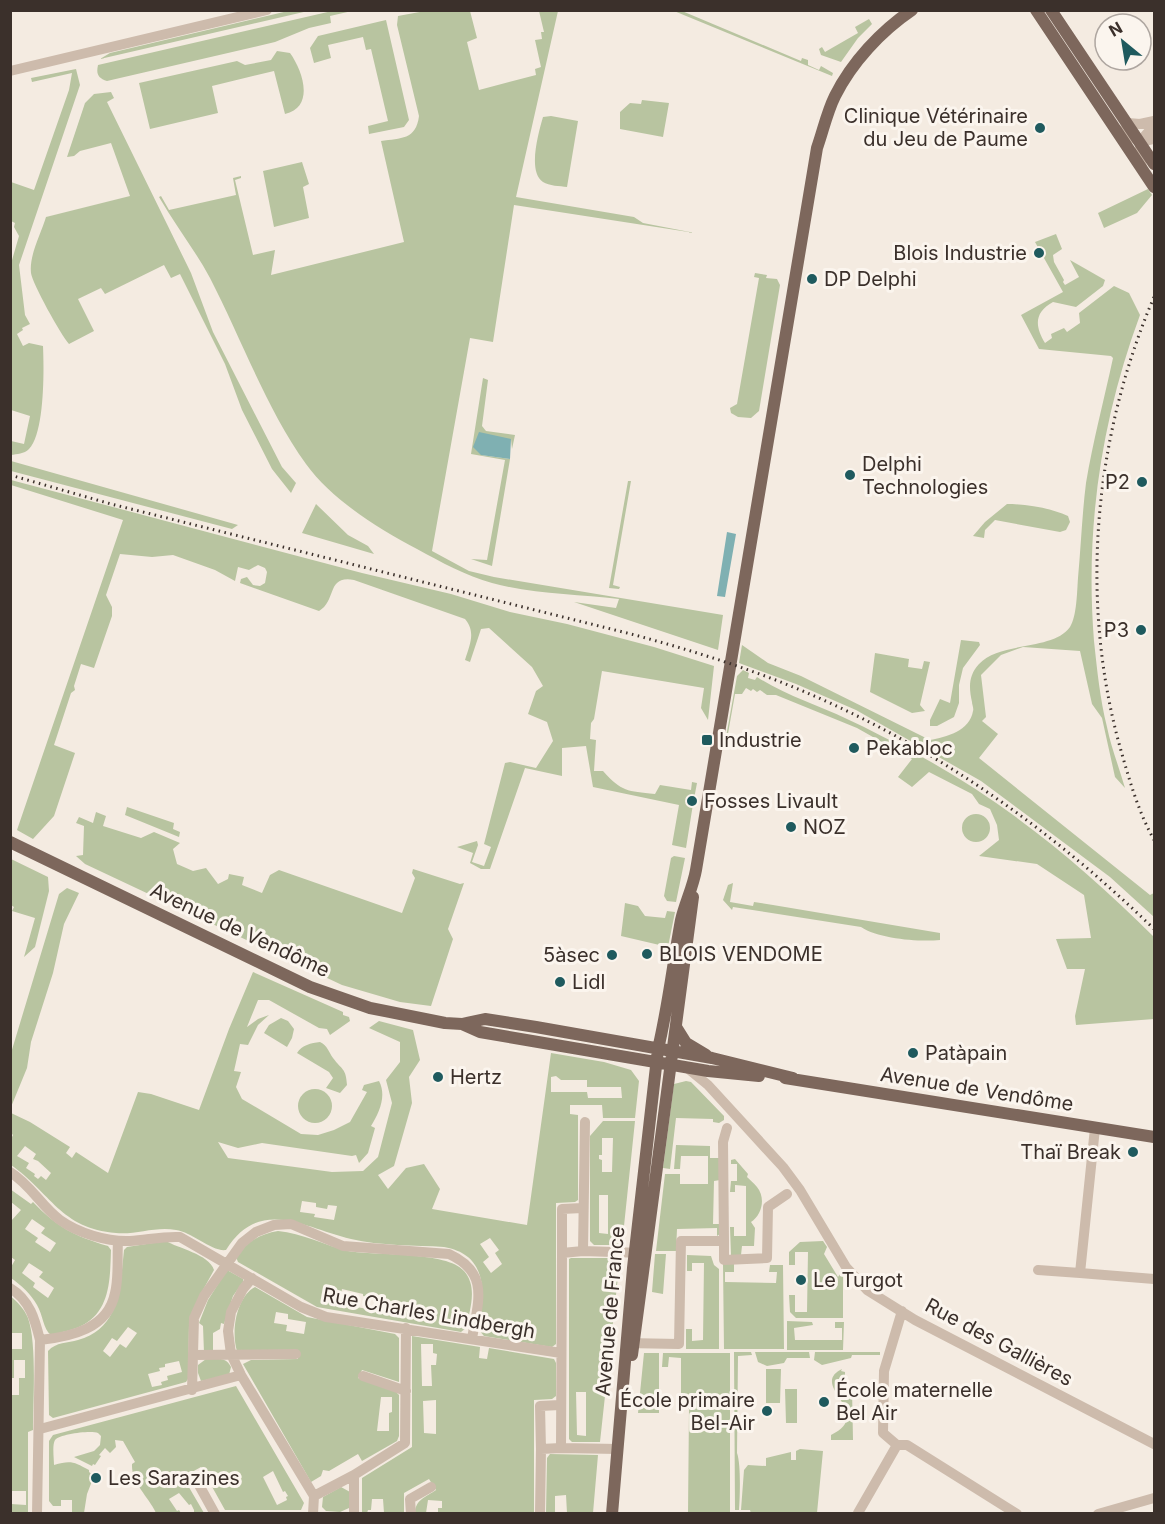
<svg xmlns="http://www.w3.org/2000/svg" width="1165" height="1524" viewBox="0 0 1165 1524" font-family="Inter,sans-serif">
  <rect width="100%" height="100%" fill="#f4ebe1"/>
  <path fill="#b8c4a0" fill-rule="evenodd" d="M288,11h20l-208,48 10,-6z
    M332,11h20l-22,5 1,7 -22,5 -34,14 -168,39c-9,-3 -11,-7 -9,-16z
    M425,11h45l7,27 -10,4 12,48 57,-15 -1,-6 6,-2 -6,-27 7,-1 -1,-7h3l-5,-21h19l-42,186 118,20 9,6 52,10 -181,-28 -21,137 -23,-4 -38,213 37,20 25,6 229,38 -5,35 -144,-48 42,6 3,-9c-42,-5 -86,-5 -127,-16 -26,-7 -51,-21 -75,-34 -38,-20 -85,-49 -111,-85 -39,-54 -65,-126 -96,-186 -15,-28 -35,-53 -51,-81l2,-1 8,14 67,-15 -3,-17 8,-2v2l-6,2 18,75 22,-5 -4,25 133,-33 -23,-101c20,-3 35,-1 38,-25l-22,-91 1,-9z
    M674,11h8l119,50 1,-3 6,2v5l11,5 2,-4 12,7 -1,3z
    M869,19l3,5 -14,14 -17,24 -20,-7 -2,-6 3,-2 3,5 33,-19 -3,-6z
    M386,20l23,100 -5,7 -35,7 -1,-8 20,-5 -17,-72 -5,1 -3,-13 -35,8 3,13 -17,5 -4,-15 8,-12z
    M277,51l13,2c13,18 25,54 -5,61l-11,-43 -62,15 6,27 -68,16 -11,-46 98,-22 8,4 26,-5z
    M76,69l4,16 -61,180 6,50 5,9 -8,4 1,2 -6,4 6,12 6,-3 14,3c1,22 2,87 -14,103 -5,5 -12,5 -18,6v-14l13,3 6,-28 -19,-6 -1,-143 9,-31 -5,-9 1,-4 -4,-2v-39l23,8 35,-100 3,-17 -40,9 -1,-4z
    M111,92l3,6 -7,4 84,171 22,59 69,135 14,16 -5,10 -19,-24 -30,-59 -17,-46 -45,-90 -9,4 -7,-13 -59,29 -4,-6 -23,11 16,32 -25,13c-8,-9 -37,-61 -38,-71 -2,-18 10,-39 15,-56l84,-21 -19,-53 -31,8 -6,5 -7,1 18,-54 9,-9z
    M642,100l27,3 -6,34 -43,-8v-17l10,-9 11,1z
    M551,116l27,5 -11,66c-7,-1 -18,-1 -24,-5 -16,-10 -4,-51 0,-65z
    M302,162l7,22 -6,3 6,31 -35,9 -11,-56z
    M1148,189l4,6 -15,18 -33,15 -6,-15z
    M1056,234l6,15 -9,6 1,7 10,18 -1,2 2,3 14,-8 -9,-17 35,20 -2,6 -27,21 -23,-5c-18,10 -19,23 -8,41l7,-5 -1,-4 13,-6 3,4 13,-9 -1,-10 35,-27 15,7 11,22c-39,106 -55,213 -46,326 3,28 6,58 13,86 4,20 12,40 18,61l-10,-11 -13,-59 -10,-14 -12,-53 -57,-4 -22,8 -20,20 5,42 -4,4 16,13 -19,24 171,137 4,-2v24l-44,-40 -129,-96 -125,-71 -60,-26 -57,-21 3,-18 26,18 33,13 129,64c16,-3 40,-9 43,-29 1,-3 -1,-6 -1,-9 -3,-14 -4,-26 7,-38 21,-23 74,-13 91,-37 7,-11 7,-36 8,-49 3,-32 4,-63 8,-95 7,-42 18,-83 27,-125l-2,-2 -72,-7 -18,-34 42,-23 -28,-50z
    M755,273l12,2 -1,3 11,1 3,6 -21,126 -8,7 -13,-1 -7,-4 -1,-5 7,-4 22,-126 -5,-1z
    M483,378l5,2 -6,46 4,5 29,4 -3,14 -1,-10 -30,16 29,4 -18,107 -21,-7 16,1 18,-100 -34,-6z
    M11,461l227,64 -6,4 -221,-58z
    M11,480l351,93 89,21 59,18 57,12 87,23 60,19 -6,54 -7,-12 3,-20 -102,-17 -8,48 -3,4 -1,16 6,1 -2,31h9c19,21 24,20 52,23l5,-9 31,5 1,-8 5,1 -3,16h-3v4l2,1 -7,44 -14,-3 7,-40 -86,-18 -7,-41 -24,2v28l-37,-8 -35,101h-9l-11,-6 3,-10 -16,-6 20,-6 1,4 -6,17 12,4 7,-19 -7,-3 21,-81 5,-1 26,6 17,-27 -6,-19 -19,-8 8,-23 7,-5 -11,-19 -43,-39 -8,1 -11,33 -5,-2c5,-16 11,-28 0,-41l-111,-39c-28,-5 -17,21 -35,31l-79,-28 1,-4 6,-2 6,8 7,1 5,-3 2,-11 -2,-4 -7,-3 -9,5 -11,-3 -3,14 -20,-11 -42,-15 -21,2 -32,-3 -14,41 6,12v9l-18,52 -13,-4 -7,22 1,4 -4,3 -17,52 21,8 -21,63 -21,23 -16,-9 106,-310 -112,-35z
    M628,481h3l-18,104 7,2 -1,2 -10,-1z
    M316,504l32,31 20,11 6,8 -72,-21z
    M1007,504c20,0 43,4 61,12l2,6 -4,8 -6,2 -65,-12 -10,10 -1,8 -11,-2 12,-14z
    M961,640l18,2 1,3 -17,23 -4,17v18l-5,14 -17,9h-7v-6l10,-21 10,4z
    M875,653l34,6 -1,8 14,2 2,-8 6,1 -10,43 5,6 -13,2 -42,-21z
    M743,670l6,3 -1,5 7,2 2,-3c28,18 60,28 90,42 22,10 44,22 66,33 90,48 169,113 241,185v82l-78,6 -1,-9 10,-47h-18l-11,-30 35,-1 -7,-43 -47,-31 -58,-8 20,-16 -2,-15 -7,-16 -11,-5 -7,-10 -43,-22 -17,15 -14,-10 14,-18 -55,-31 -81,-33h-9l-7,-5 -3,2 -4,-3 -2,2 -5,-3 -4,6h-7l-9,51 7,1v2h-9l13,-72z
    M127,807l47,16 -1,6 7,3 -1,5 -54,-22z
    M96,812l10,4 -3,10 38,12 13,-6 26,11 -7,6 4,15 16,7 13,-3 12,16 10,-5 1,-5 15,3 -2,8 20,8 8,-18 9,-5 123,43 13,-35 -3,-5 1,-4 47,15 4,-1 -16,46 5,10 -22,67 -31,-4 -58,-17 -257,-121 -9,-8 7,-1 1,-29 -8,-3 3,-6 14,6z
    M962 828a14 14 0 1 1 28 0a14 14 0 1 1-28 0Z
    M674,856l11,2 -9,44 -9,-1 -3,-5 7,-38z
    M11,859l37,18 1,14 -14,56 -11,10 11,-39 -23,-7 2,-4 -3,-2z
    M733,883l-3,19 23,4 1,-4 19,3 167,28v7c-21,2 -61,-1 -79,-13l-128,-20 -1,3 -9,-10 5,-15z
    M67,888l12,5 -15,31 -11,49 -22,69 -4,26 -16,39v-54l48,-159z
    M625,903l13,3 7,10 20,2 2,-7 8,1 -7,35 -47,-11z
    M253,972l90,40v3l6,2 1,4 -20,14 -3,-6 -8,-1 -50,-28h-11l-11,27 11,-8 11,-4 -11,10 -10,20 -8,-1 -6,27 7,1 -5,15 6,12 59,35 17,1 16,-5 16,-8 17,-30 -5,-2 2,-5 15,-4c8,15 0,32 -8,45l4,2 -7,25 -9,10 -3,-8 -4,1 -90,-13 -24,5 -20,-6 10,16 104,14 31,-1 15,-14 14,-54 -6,-23 14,-18v-20l-31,-14 10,-7 34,9 7,30 -11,17 3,26 -18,63 -16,9 10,14 18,-21 18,-4 16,25 -8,20 95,16 24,-172 53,9 27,8 8,11 -4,37h-32l-1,-13h-32v9l8,1v85l-3,2 -19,1v141l-4,3 -68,-11 -5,-6c5,-35 11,-75 -35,-83 -29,-2 -64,-1 -93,-8 -47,-11 -91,-43 -125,11 -14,2 -34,-18 -50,-20 -20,-4 -40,5 -60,3 -55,-4 -66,-41 -105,-68v-26l2,-4 -2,-2v-20l19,9 40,25 -4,6 6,5 4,-6 32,21 30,-81 13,2 48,16 30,-81zM556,1076l5,4h26v7h34l1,11h-34l-1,-6h-36v-15zM25,1146l11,8 -3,5 5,2 13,12 -5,7 -5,-4 -3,3 -4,-3 1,-2 -9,-6 3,-5 -12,-7zM302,1201l14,2v4l11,2 1,-4 9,1 -3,14 -20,-3 1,-3 -15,-2zM490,1238l9,12 -4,3 7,11 -11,9 -8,-11 6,-5 -9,-13z
    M281,1018l7,3 6,8 -2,9 -5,9 -23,-14 5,-8z
    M320,1042c8,4 8,9 13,16 9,12 13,10 14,27l-7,8 -14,-5 7,-10 -4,-6 -32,-19c5,-8 14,-10 23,-11z
    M686,1081l5,1 33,34v4l-5,3 -6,-1v-3l-37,-1 -6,51 -7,-1 11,-84z
    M298 1106a17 17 0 1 1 34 0a17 17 0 1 1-34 0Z
    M603,1121h32l-13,124h-28l-4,-4v-105zM602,1138h11l-1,34h-10v-12l-3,-1v-4h3zM599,1195h9v39l-9,-1z
    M676,1145l34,1v12h10v22l-6,1 -1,43h7v10l-3,2v-8l-40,1 -1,22h-20l9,-77h15v10h28v-28h-27l-1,13h-6z
    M735,1159l13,15 -1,3c3,3 7,6 10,10 9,11 5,28 -6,35l4,6 -1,18h-12l-1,9h-10l-1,-28h4v9h12v-50l-11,-1v7h-5l1,-11h6v-17h-6v-4z
    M10,1189l21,15 2,-2c24,25 41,34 75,44l3,4c-1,27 0,60 -28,75 -9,5 -21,7 -32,10 -8,-6 -8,-20 -14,-30 -6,-11 -16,-20 -26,-27v-11l4,-7 -4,-3v-36l10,-11 -10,-8zM32,1219l13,9 -4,5 15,10 -6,9 -15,-10 3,-4 -13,-9zM29,1263l14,9 -4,5 15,11 -6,10 -15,-11 2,-4 -13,-10z
    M278,1231c24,2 46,14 70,20 28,5 99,0 116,20 14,16 6,38 2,57l-5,4 -144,-25 -79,-45 -2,-5c10,-15 24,-23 42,-26zM342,1289l21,5v2l13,3 -2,11 -18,-3v-5l-16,-3z
    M166,1241c11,7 43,13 48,29l-16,29 -9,27 -1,53 -2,3 -133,36 -4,-3 -1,-64c8,-9 20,-8 30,-11 43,-12 42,-54 46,-90l3,-3zM128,1327l9,6 -11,15 -6,-4 -10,13 -7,-6 9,-13 5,3zM179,1361l3,11 -15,4 1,4 -7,2 1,3 -10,2 -4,-13 12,-3 -1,-3 6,-1v-3z
    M823,1241l4,6 -3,7 14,23 4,-6 1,2v45h-47l-6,-6 -1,-17h6v17h12l1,-60h-13v13h-6v-13l11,-10z
    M655,1254h11l-3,40 -11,-2z
    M687,1255l24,1 3,9 5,4v80h-33v-20h6v12l11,-1 1,-77h-12v8h-5z
    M571,1258h49l-20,184h-28l-3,-3v-180zM576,1392h10v44l-9,-1z
    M723,1264h11v8h-9v10l51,1 1,-11h-8l1,-7h13l1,84h-60z
    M227,1270l16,9v3l-10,14 -9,28 -3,-1 -1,6 -7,4v19l-9,1 -1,-27 -4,-3 9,-23z
    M255,1287l52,30 88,17 4,4v44l-37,-12 -4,8 37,13 4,4v41l-2,5 -35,20 -4,-7 -29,17 -6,-1 -2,6 -10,6 -68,-118 8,-4 47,-1v-8h-61c-6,-19 -1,-54 18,-64zM276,1312l12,2v5l18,3 -2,12 -18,-3 1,-6 -13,-2zM381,1397h11v15l-3,1v18h-12z
    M10,1296c8,6 14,13 18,22 9,25 5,83 5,112l-5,2v81h-17v-9l15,1v-14h-15v-96h8v-17h6v-18h-11v18h-3v-29h11v-16h-11z
    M787,1321l25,1 1,3 -19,3 1,12h47v-12h-7v-6h9l-1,28h-56z
    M412,1336l68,11 -1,11 8,1 2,-11 65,11 2,4v33l-4,3 -18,1v113h-96v-5h4v-7l-14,-1 -2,13h-11c0,-13 11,-16 21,-23l-7,-11 -25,14v20h-20l-1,-14h-11l-1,11h-3l-1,3 -5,1v-36l50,-31zM421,1344h12v9l4,1 -1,11h-5l1,21h-10zM436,1400v34l-12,-1 -1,-32z
    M734,1352h17l1,3 -14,1 -1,97c4,11 3,43 2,57h-4z
    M755,1352h54l1,6h-23l-3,5 -17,3 -9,-4z
    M815,1352h65v3h-28l-1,3 -29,7 -8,-5z
    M644,1353h15v60h-21z
    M663,1353h67v160h-42l1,-104 -8,-1v-50l-12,-1 -1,10h-6z
    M206,1359c10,0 20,-3 25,8l-2,8 -28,6 -3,-8v-8z
    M766,1369h15l-1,34h-14z
    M842,1369l-1,2 4,1v8l7,8 1,52h-22v-5c24,-11 17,-26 4,-43l10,-6 -1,-1 -9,6c-6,-11 -3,-17 7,-22z
    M236,1386l68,117 -3,7h-76l-24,-43 -18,10 21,36h-10v-3l-3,-6 -2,1 -10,-12 -10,6 8,12 2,-1 2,3h-25c-8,-17 -25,-30 -24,-49l3,-2 -12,-21 -8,-1 1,7 -6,6 -5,-5 -6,7 2,1 -6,9 -2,-1 -1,2 -18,-9 20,-6 6,-6 1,-9 -3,-3c-7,-3 -38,1 -43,7 -3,5 -1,19 -1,25 17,-5 20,-3 35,5v2l5,4 -7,18 -3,19h-12v-13h-11v6h-8l-4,-5v-60l4,-6zM273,1471l10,21 2,-1 3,5 -2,1 1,3 -10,5 -14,-28z
    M785,1389h12v34h-11z
    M800,1449l23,2 -6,62 -66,1 -1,-4h-9l3,-40 4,-5 18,1v-8l25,-6v8h5v-9z
    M550,1454l48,1 -5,58h-26l-1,-18 -11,1v17h-9l1,-55z
    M341,1487l9,5 -1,16 -9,4 -14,-1 -4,-4 1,-10z"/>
  <path fill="#7fb0b2" d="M479,432l32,7 -1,20 -29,-4 -8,-8z
    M727,532l9,2 -11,63 -8,-1z"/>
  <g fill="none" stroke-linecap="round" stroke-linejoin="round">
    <path stroke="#cdbbac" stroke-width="10" d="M10,71l257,-61
      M1128,123l12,1 14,-3
      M1118,130l23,12 13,-3
      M1142,167c-5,-18 -2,-30 12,-40
      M686,1067l22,18 75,82 17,23 46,77 21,23 48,30 239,124
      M1095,1128l-15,145 74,6
      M10,1172c21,13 31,34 50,48 18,13 47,22 70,21 17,-1 33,-5 50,-4l121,70 25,10 235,36
      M582,1208l-20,1v44l21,-2 59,2
      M724,1241l-1,-99 4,-14
      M583,1251l2,-129
      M1038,1270l42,3
      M252,1278l-9,11 -12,23 -3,19 3,23 10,21 73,121 -1,18
      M10,1288c20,12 25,32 30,52l-3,174
      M902,1311l-18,60 -1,62 14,12h10l110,69
      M40,1340c30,-3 68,-11 75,-47 4,-16 2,-35 3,-52
      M626,1343l53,1 2,-103h43v19l43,-2 1,-51 19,-13
      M193,1355l103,-1
      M363,1376l43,15
      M192,1390l2,-72 10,-22 38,-53 14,-11 18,-7 17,-1 52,22 106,8c41,19 29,47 23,85
      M40,1429l201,-54
      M561,1448l57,1
      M541,1449l-1,-43 20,-1
      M194,1476l21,38
      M314,1496l40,-21
      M858,1513l39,-68
      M354,1514v-39l51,-32 1,-115
      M411,1514l-1,-15 21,-12
      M540,1514l1,-65 20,-1 1,-195
      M1098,1514l56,-16"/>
    <path stroke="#7d675c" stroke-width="12" d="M1036,10l118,177
      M1051,10l103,154
      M10,842l300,145 60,21 75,15 17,1 23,-5 51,8 176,31 81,20
      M462,1024l18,8 228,39 51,5
      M676,1027l10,16 20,12
      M785,1078l369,59
      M632,1355l61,-458
      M612,1514l21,-246 25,-219c10,-42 15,-86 23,-129 4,-17 12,-33 15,-50l121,-722c6,-17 10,-36 18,-52 17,-34 46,-65 77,-86"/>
    <path stroke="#3b302b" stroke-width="3" stroke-dasharray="1.5 4.5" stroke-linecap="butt" d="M1154,297c-60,140 -75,302 -34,450 9,32 18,64 34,93
      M10,475l101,29 524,131c44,12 87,25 130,41 147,55 277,144 389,253"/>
  </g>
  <g fill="#1f5a5e" stroke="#fbf5ee" stroke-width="2">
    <circle cx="1040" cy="128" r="6"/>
    <circle cx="1039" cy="253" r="6"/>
    <circle cx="812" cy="279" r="6"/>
    <circle cx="850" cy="475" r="6"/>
    <circle cx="1142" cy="482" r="6"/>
    <circle cx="1141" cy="630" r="6"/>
    <rect x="701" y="734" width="12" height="12" rx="3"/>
    <circle cx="854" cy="748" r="6"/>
    <circle cx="692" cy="801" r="6"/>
    <circle cx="791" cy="827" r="6"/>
    <circle cx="647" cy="954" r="6"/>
    <circle cx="612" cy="955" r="6"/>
    <circle cx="560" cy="982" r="6"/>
    <circle cx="913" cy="1053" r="6"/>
    <circle cx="438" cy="1077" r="6"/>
    <circle cx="1133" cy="1152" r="6"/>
    <circle cx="801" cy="1280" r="6"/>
    <circle cx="824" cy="1402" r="6"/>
    <circle cx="767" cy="1411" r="6"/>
    <circle cx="96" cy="1478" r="6"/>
  </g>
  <g text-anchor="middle" stroke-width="6" stroke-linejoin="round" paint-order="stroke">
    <g font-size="20" fill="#3b302b" stroke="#fbf5ee" text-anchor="start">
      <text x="1028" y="123" text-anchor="end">Clinique Vétérinaire<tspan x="1028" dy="23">du Jeu de Paume</tspan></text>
      <text x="1027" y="260" text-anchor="end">Blois Industrie</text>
      <text x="824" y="286">DP Delphi</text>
      <text x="862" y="471">Delphi<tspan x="862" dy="23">Technologies</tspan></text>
      <text x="1130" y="489" text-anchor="end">P2</text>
      <text x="1129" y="637" text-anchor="end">P3</text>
      <text x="719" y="747">Industrie</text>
      <text x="866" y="755">Pekabloc</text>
      <text x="704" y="808">Fosses Livault</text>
      <text x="803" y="834">NOZ</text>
      <text x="659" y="961">BLOIS VENDOME</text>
      <text x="600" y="962" text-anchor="end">5àsec</text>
      <text x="572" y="989">Lidl</text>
      <text x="925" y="1060">Patàpain</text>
      <text x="450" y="1084">Hertz</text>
      <text x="1121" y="1159" text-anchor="end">Thaï Break</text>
      <text x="813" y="1287">Le Turgot</text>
      <text x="836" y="1397">École maternelle<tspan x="836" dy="23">Bel Air</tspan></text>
      <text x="755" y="1407" text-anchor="end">École primaire<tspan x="755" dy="23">Bel-Air</tspan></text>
      <text x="108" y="1485">Les Sarazines</text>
    </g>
    <g font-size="20" fill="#3b302b" stroke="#fbf5ee">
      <text transform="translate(240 930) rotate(25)" y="7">Avenue de Vendôme</text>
      <text transform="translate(977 1089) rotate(9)" y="7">Avenue de Vendôme</text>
      <text transform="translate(610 1311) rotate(-85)" y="7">Avenue de France</text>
      <text transform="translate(429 1313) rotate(10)" y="7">Rue Charles Lindbergh</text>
      <text transform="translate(999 1342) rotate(28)" y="7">Rue des Gallières</text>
    </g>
  </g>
  <rect width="1165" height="1524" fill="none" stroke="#3b302b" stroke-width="24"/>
  <g transform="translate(1123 42) rotate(330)"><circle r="28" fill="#fbf5ee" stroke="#aea6a0" stroke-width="1.5"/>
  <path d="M0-4.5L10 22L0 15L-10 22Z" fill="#1f5a5e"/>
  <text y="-9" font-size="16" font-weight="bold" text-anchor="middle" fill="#3b302b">N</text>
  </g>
</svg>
